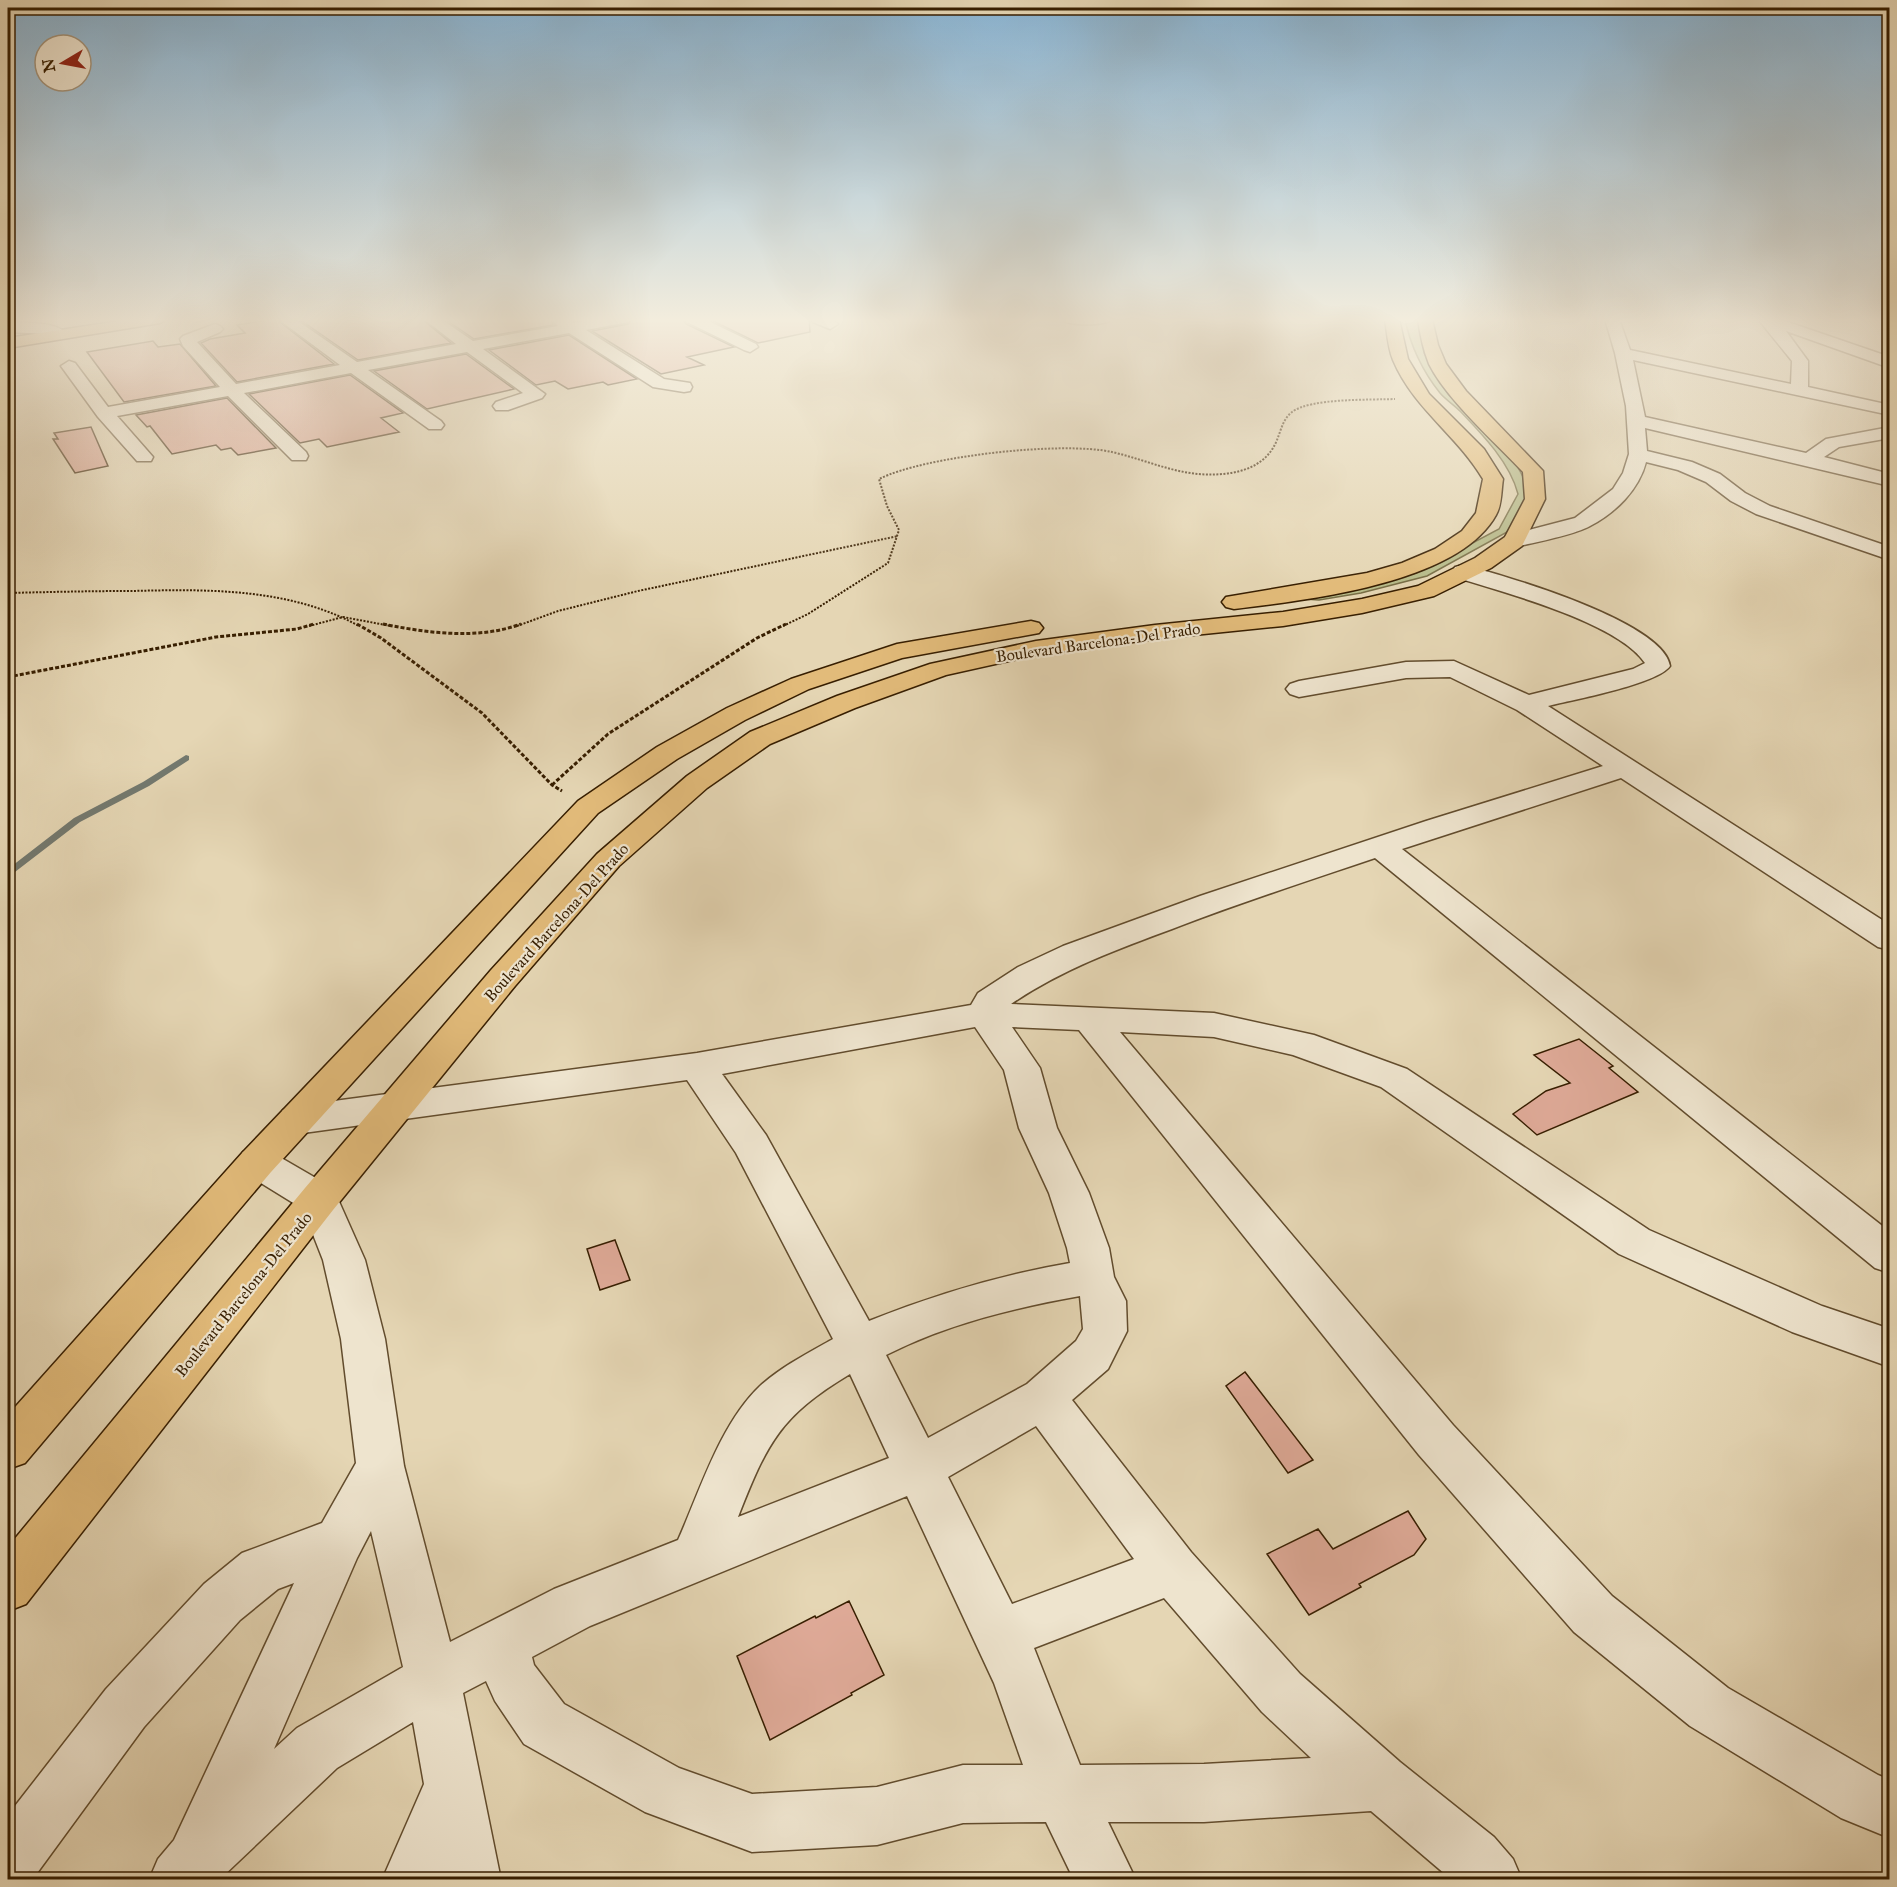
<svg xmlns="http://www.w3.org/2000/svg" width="1897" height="1887" viewBox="0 0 1897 1887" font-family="'IM FELL Great Primer',serif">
  <rect width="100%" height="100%" fill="#e5d6b4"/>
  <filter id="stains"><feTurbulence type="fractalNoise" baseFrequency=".00333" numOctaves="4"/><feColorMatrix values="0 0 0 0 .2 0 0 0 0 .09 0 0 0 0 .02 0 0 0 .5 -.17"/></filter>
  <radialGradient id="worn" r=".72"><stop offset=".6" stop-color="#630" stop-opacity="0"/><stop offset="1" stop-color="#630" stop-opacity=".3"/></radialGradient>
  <path fill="#b8bd8b" stroke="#786e46" stroke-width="1.5" d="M1405,319h13l6,34 9,13 81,94 9,17 4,19 -18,35 -82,45 -66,17 -42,7 -15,-1 112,-26 83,-44 19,-35c-8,-31 -35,-59 -57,-82 -7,-7 -15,-12 -21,-19 -17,-21 -30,-48 -35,-74z"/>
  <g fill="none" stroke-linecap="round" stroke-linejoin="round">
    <path fill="#73796f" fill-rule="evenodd" d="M186,755l3,1v4l-40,26 -69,36 -69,53 -3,1v-7l66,-51 69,-36z"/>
  </g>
  <path fill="#dfaa98" stroke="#371e00" stroke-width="1.5" d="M273,319h3l58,45 -97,18 -36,-39 9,-4 35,-6 -8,-8z
    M299,319h123l29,24 -93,17z
    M445,319h109l-2,3 1,3 -79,14z
    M632,319h51l3,5 48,23 -47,10 17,8 -43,9 -69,-43 36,-7z
    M709,319h100l1,13 -52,11z
    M569,335l68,44 -29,6 -5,-3 -35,7 -13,-8 -19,4 -47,-35z
    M153,341l5,6 22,-3 36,42 -92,16 -37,-50z
    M466,354l48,35 -87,20 -53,-38z
    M350,375l53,38 -22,5 18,14 -72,15 -8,-8 -19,4 -51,-49z
    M227,398l49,50 -38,7 -7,-7 -10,2 -5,-5 -44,9 -22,-28 -3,1 -11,-12z
    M91,427l17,39 -33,7 -22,-34h5l-4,-6z
    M1579,1039l34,27 -4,2 29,24 -101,43 -24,-21 33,-23 24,-8 -36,-28z
    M615,1240l15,40 -30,10 -13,-41z
    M1245,1372l68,88 -25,13 -62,-87z
    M1408,1511l18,28 -12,16 -55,29 2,3 -52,28 -42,-61 51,-25 15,20z
    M849,1601l35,74 -33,18 1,2 -82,45 -33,-84 78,-40 1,2z"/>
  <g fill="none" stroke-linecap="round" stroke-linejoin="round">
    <g stroke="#624c2d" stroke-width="3">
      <path id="street" d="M278,319h17l62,43 99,-18 -32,-25h17l32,22 85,-15 -4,-4 3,-3h10l7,4 25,-4h31l-2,3 -42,8 78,49 26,4 2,4 -2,4 -6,1 -31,-5 -84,-54 -86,16 62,45 -3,4 -34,12h-12l-3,-4 3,-4 27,-9 -56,-41 -99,18 73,51 3,4 -3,4h-12l-78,-56 -107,20 62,59 2,4 -2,4h-14l-64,-64 -111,20 36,41 -2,4h-14l-39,-44 -37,-51 8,-5 6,2 33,44 112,-20 -37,-41 -3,-7 3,-3 32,-12 5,2 3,3 -3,3 -23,10 39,42 104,-19z
        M685,319h19l52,25 2,3 -8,5 -6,-2 -57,-28z
        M811,319h20l7,5 -8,5 -17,-7z
        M1061,319h51c-6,7 -45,7 -51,0z
        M1605,319h14l11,31 161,34 1,-23 -34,-42h21l111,38v11l-104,-37 22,30v26l82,18v10l-257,-55 12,57 161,36 20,-14 64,-12v11l-51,9 -15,10 66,17v12l-245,-58 2,23 45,11 28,12 25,19 25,13 120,41v13l-134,-46 -25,-13 -25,-19 -28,-12 -32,-8c-7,28 -31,51 -56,64 -16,9 -57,17 -76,21l-8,-1 -3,-5 3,-5 69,-18 38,-29 10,-16 6,-19 -3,-48 -11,-53z
        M8,322c17,2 46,-2 59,12l-8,5 -13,-5 -38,-2z
        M1463,565c41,10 201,57 207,101 -12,18 -98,34 -122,40l342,219v25l-12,-3 -257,-169 -219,71 488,383v41l-15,-5 -500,-410c-68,23 -136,45 -203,71 -57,21 -111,41 -161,75l203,9 100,22 93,34 242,161 173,76 68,23v38l-98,-35 -173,-78 -238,-167 -88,-32 -79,-18 -94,-5 333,393 159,171 116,92 150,87 12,5v58l-49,-20 -151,-92 -116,-94 -155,-177 -340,-425 -67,-3 28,41 17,60 32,65 20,55 5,29 12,24 1,30 -19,38 -36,31 119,152 109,122 100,88 94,75 19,22 9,21h-70l-81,-69 -167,11h-96l28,58h-62l-28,-58 -83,1 -86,22 -125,7 -107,-40 -121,-68 -29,-43 -9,-20 -23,12 38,187h-119l42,-96 -11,-62 -76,46 -118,112h-70l9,-21 16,-19 120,-257 -16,6 -38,31 -96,107 -112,153h-24v-65l98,-126 98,-105 38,-31 80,-30 34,-60 -15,-124 -18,-79 -20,-51 -60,-37 -6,-10 6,-10 14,-5 14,5 62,36 32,72 20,79 19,127 46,176 104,-53 124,-49c22,-49 42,-116 82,-154 21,-19 48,-33 73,-47l-97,-186 -49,-73 -391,54 -13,-4 -6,-10 6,-10 13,-4 401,-53 274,-48 7,-12 40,-26 45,-21 137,-50 226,-75 177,-55 -86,-56 -67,-33 -44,1 -107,19 -9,-3 -4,-5 4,-5 9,-3 107,-19 48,-1 75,34 104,-26 12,-6c-27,-41 -143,-71 -190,-86l-3,-5 3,-5zM975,1027l29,43 15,58 30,65 18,55 3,15c-70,12 -136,32 -201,58l-103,-186 -44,-61zM1080,1296l3,33 -7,12 -49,43 -99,54 -42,-83c61,-31 127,-47 194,-59zM850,1374l39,84 -151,59c29,-74 42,-101 112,-143zM1036,1426l98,133 -122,45 -64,-127zM907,1496l87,187 29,82h-60l-86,22 -125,7 -73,-26 -115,-64 -30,-39 -2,-8 58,-31zM371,1531l32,136 -106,61 -23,21 83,-191zM1164,1598l98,114 49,46 -107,6 -124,1 -46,-117z"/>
    </g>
    <g stroke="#371e00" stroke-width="3">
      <path id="primary" d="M132,319h35l-7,4 -152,25v-10z
        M1385,319h14l9,40 21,35 55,55 19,30c-2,12 -1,26 -7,36 -38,69 -190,85 -262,94l-8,-2 -4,-5 4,-5 141,-24 35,-10 33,-14 27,-18 14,-18 7,-34c-26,-44 -70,-71 -90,-119 -5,-12 -6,-28 -8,-41z
        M1418,319h14l6,26 8,19 20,27 77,80 2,28 -23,47 -31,22 -57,28 -72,17 -79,13 -128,13 -119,16 -90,20 -91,33 -85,36 -63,44 -88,78 -104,120 -182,224 -307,394 -18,7v-64l297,-359 186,-218 106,-116 90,-78 63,-44 87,-36 93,-32 106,-23 119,-16 128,-13 79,-13 56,-13 57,-28 30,-21 20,-38 -2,-27c-28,-30 -76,-72 -94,-108 -6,-15 -9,-30 -11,-45z
        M1031,621l8,2 4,5 -4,5 -137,25 -93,31 -64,31 -68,39 -79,54 -327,359 -246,291 -17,6v-54l235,-263 335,-351 79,-54 70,-39 64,-29 106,-35z"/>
    </g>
    <path stroke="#371e00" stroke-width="2" stroke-dasharray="2 1.5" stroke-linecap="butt" d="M8,593c41,-1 82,-2 124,-2 76,-2 158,-3 227,35
      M309,626l34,-9 48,9
      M517,626l41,-15 80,-20 260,-55
      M783,626l25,-12 80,-51 11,-33 -12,-24 -8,-27c46,-23 183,-38 233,-27 39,9 70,26 111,22 23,-2 45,-11 54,-34 4,-10 6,-21 15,-28 18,-14 79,-12 103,-13"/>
    <path stroke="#371e00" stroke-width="3" stroke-dasharray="4 2" stroke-linecap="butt" d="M357,624l24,14 101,75 70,72 10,6
      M383,624c44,9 95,16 138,0
      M8,677l208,-40 81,-8 17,-5
      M552,785l56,-51 149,-96 29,-14"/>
    <use href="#street" fill="#eee4ce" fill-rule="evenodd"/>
    <use href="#primary" fill="#e2bb7a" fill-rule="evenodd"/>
  </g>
  <linearGradient id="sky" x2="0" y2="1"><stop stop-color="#89b5d5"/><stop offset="0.55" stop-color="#f3eddd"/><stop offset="1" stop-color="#f3eddd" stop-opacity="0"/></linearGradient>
  <rect width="1897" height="583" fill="url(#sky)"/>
  <g text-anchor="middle" stroke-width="4.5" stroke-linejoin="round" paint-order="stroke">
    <g font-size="16" fill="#371e00" stroke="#eee4ce">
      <text transform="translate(1098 642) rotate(-8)" y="6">Boulevard Barcelona-Del Prado</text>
      <text transform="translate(556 922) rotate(-48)" y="6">Boulevard Barcelona-Del Prado</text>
      <text transform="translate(243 1294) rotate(-51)" y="6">Boulevard Barcelona-Del Prado</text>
    </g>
  </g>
  <rect width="1897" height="1887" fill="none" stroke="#e5d6b4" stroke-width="30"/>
  <rect x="9" y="9" width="1879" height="1869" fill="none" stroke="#371e00" stroke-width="3"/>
  <rect x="15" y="15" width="1867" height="1857" fill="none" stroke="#371e00" stroke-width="1.5"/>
  <g transform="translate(63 63) rotate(260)"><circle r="28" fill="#eee4ce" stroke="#a5957c" stroke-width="1.5"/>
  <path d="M0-4.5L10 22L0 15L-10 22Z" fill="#8f2418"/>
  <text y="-9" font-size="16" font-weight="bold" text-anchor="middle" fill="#371e00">N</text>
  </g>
  <rect width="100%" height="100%" filter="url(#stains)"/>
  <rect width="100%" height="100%" fill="url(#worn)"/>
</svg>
